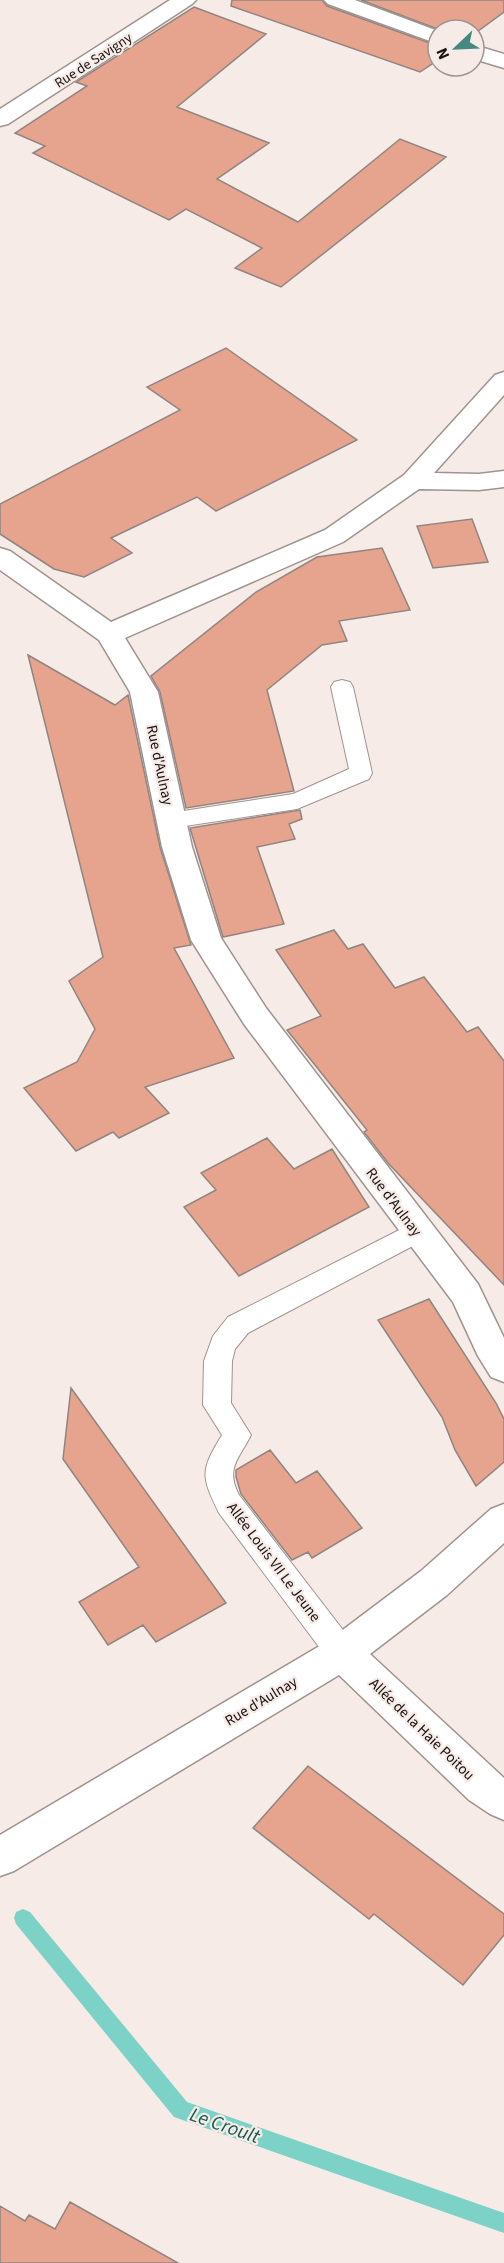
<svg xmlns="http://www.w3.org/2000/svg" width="504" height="2263" viewBox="0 0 504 2263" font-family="'Source Sans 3',sans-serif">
  <rect width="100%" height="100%" fill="#f7ebe7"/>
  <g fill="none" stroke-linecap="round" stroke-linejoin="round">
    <path fill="#7cd2c6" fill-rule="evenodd" d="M23,1909l7,3 157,190 317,111v20l-330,-116 -158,-193 -2,-6 2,-6z"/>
  </g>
  <path fill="#e6a38d" stroke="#908581" stroke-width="1.5" d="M232,0h90l5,6 111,40v14l-18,12 -189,-66z
    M361,0h143v12l-30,22v-4h-34z
    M194,7l72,27 -89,73 92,36 -52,36 81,43 102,-83 46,18 -165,130 -46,-19 27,-20 -76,-39 -17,11 -136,-67 12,-7 -30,-13 72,-47 -11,-4z
    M226,348l131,92 -141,71 -19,-14 -86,41 21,15 -48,24 -30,-8 -54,-35v-30l180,-94 -33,-23z
    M472,519l16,43 -55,6 -16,-42z
    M382,548l28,62 -71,11 8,20 -25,4 -55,45 27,101 -108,17 -26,-116 -9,-16 105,-84 61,-35z
    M28,655l87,50 13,-10 32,152 31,98 -17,3 60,110 -89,29 24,26 -50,25 -6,-6 -37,19 -52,-63 53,-26 18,-33 -26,-48 34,-24z
    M300,810l2,9 -13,5 6,15 -38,8 27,77 -61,13 -33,-109z
    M334,930l14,19 15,-5 32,44 29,-11 43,55 11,-5 26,34v224l-116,-122 -24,-31 3,-2 -80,-100 34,-14 -45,-66z
    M267,1138l27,31 38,-20 37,58 -130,69 -55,-69 32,-17 -15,-17z
    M429,1299l67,104 8,16v43l-28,24 -21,-36 -13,-33 -64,-97z
    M71,1388l155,215 -70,39 -13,-17 -35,20 -29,-43 60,-35 -76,-108z
    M270,1450l26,33 21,-12 45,57 -50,30 -4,-6 -16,8 -51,-66 -5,-17v-7z
    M308,1766l196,148v21l-41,50 -89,-71 -5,5 -116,-91z
    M70,2202l108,61h-178v-57l25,15 4,-6 26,14z"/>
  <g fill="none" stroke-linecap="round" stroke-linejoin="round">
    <g stroke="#9e938f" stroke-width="2">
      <path id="lane" d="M342,680l8,2 3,5 19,86 -3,6 -72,30 -125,19 -8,-2 -3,-6 3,-6 129,-20 56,-25 -18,-82 3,-5z
        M417,1221l9,4 4,7 -4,7 -178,94 -13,16 -3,12 -1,42 20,32c-12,24 -26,33 -12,60l114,148 4,10 -4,10 -11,3 -11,-3 -112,-150c-18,-37 -19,-42 3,-78l-19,-30 1,-44 9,-25 15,-19z"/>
    </g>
    <g stroke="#9e938f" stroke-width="3">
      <path id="street" d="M170,0h26l-4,4 -184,120 -8,2v-17z
        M324,0h31l83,31v13l-110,-40z
        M474,45l30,9v14l-30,-9z
        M504,372v23l-70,78 45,1 25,-3v16l-25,3 -60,-1 -76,53 -218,96 33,54 34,155 29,91 45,70 212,276 26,54v44l-13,-5 -13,-21 -25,-54 -209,-278 -53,-84 -29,-93 -32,-155 -31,-52 -99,-70v-22l10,3 101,71 214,-92 79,-55 91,-100z
        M504,1504v39l-57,52 -77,59 134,124v42l-14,-6 -21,-14 -130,-125 -325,196 -14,5v-41l328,-194 93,-70 70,-62z"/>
    </g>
    <use href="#lane" fill="#fff" fill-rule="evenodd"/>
    <use href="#street" fill="#fff" fill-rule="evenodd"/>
  </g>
  <g text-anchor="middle" stroke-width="4.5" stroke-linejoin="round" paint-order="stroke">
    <g font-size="14" fill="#161211" stroke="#f7ebe7">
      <text transform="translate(93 60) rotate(-33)" y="5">Rue de Savigny</text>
    </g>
    <g font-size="15" fill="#161211" stroke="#f7ebe7">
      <text transform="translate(160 765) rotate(78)" y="5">Rue d'Aulnay</text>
      <text transform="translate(394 1202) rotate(53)" y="5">Rue d'Aulnay</text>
      <text transform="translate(274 1562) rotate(53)" y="5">Allée Louis VII Le Jeune</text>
      <text transform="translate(261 1701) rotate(-31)" y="5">Rue d'Aulnay</text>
      <text transform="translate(422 1729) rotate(44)" y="5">Allée de la Haie Poitou</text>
    </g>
    <g font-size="20" font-style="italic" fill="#0f5a52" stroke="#f7ebe7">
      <text transform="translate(225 2125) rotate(19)" y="7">Le Croult</text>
    </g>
  </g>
  <g transform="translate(456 48) rotate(247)"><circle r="28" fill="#f7ebe7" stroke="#9d9491" stroke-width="1.5"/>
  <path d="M0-4.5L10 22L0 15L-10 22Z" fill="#448980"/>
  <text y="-9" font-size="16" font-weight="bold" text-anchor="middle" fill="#161211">N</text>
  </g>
</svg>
